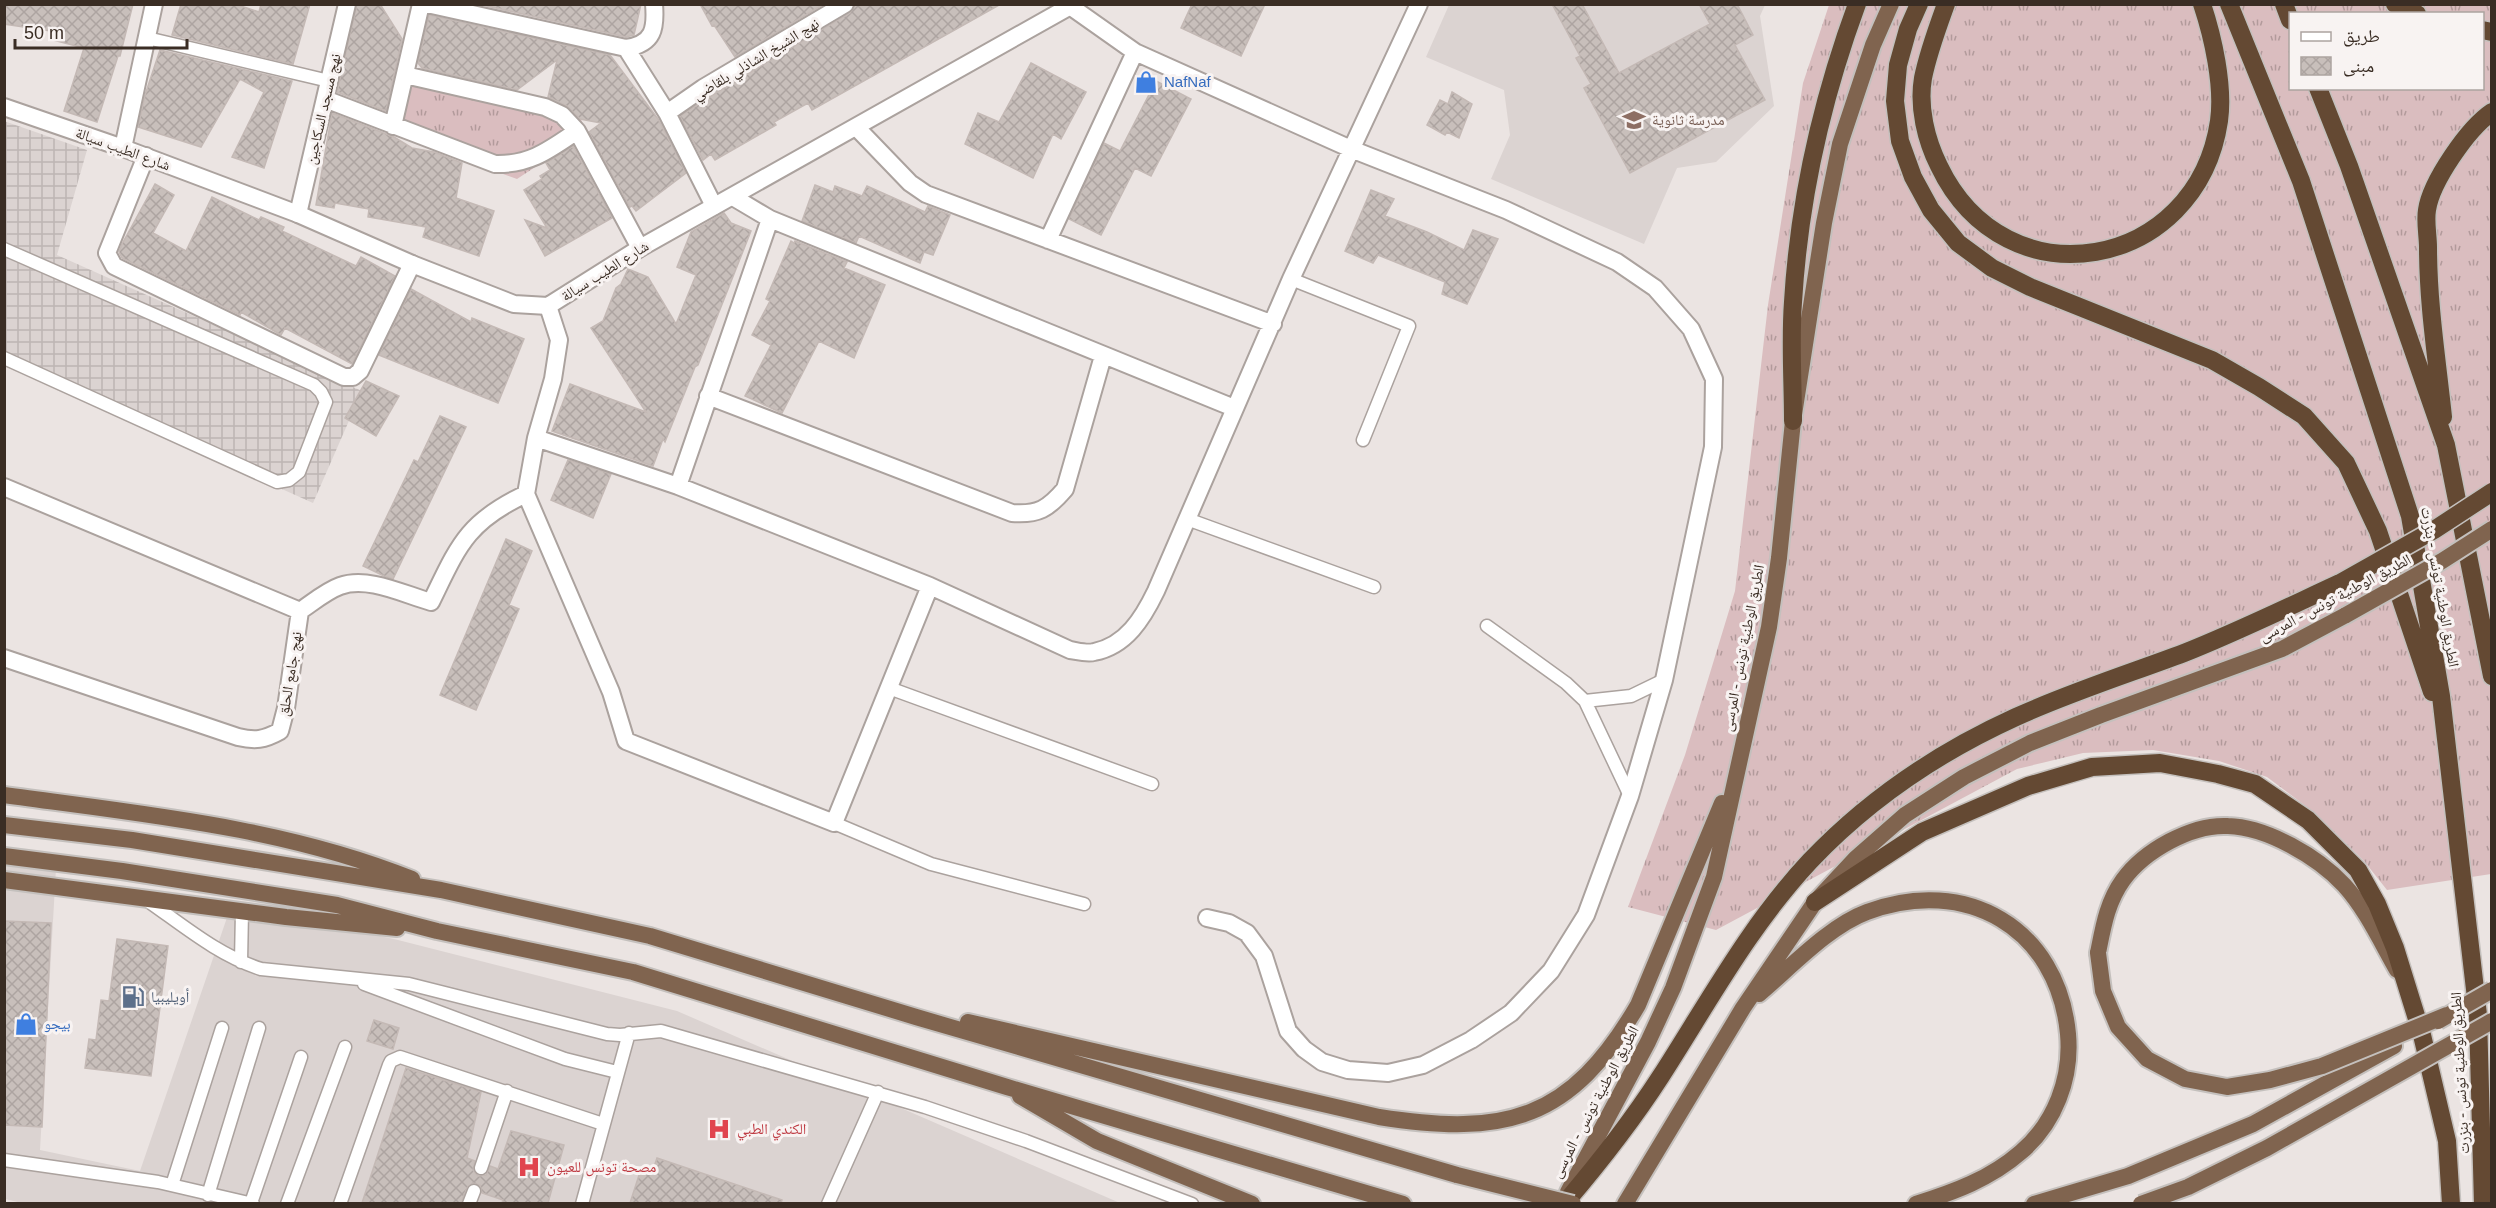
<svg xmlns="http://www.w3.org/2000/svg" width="2496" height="1208" viewBox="0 0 2496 1208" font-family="Arial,'Noto Naskh Arabic',sans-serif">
  <defs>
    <pattern id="industrial-grid" width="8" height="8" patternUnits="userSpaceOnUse" patternTransform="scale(1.5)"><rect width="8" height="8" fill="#dbd3d1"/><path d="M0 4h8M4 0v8" fill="none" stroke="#bdb5b3"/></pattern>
    <pattern id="grass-tufts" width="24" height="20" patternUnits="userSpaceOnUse" patternTransform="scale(1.5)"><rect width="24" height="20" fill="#dabdbf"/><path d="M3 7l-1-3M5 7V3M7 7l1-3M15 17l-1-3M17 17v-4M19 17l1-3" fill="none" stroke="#b29a9b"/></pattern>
    <pattern id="building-cross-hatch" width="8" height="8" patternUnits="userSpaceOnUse" patternTransform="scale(1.5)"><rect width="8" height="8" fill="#c8bfbb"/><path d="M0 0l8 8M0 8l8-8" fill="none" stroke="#ada4a1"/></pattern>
  </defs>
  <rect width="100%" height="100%" fill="#ebe4e2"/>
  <path fill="#dbd3d1" d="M1449,5h316l-5,11 14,90 -58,56 -39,6 -33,76 -153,-65 19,-44 -6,-45 -78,-33z
    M5,860l51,8 -16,282 100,21 92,-268 166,37 279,71 443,192 -1094,1 -21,-5z"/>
  <path fill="url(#industrial-grid)" d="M4,121l83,29 -30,105 305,136 -49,112 -308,-138z"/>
  <path fill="url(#grass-tufts)" fill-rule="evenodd" d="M1829,5h662v869l-104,16 -23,-29 -49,-48 -48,-36 -48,-16 -66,-11 -70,3 -66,16 -301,161 -88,-23 57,-152 50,-164 33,-286 35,-222zM2290,14h192v74h-192z
    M399,68l176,38 12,27 -70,46 -130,-47z"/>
  <path fill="url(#building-cross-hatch)" stroke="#c4b9b5" stroke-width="1.5" d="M4,4h129l-13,52h-2l-21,66 -33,-11 20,-63 -35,-9 2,-8 -47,-7z
    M181,4h54l24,8 2,-8h49l-17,60 -121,-29z
    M357,4h23l22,35 -16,72 -49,-19z
    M478,4h163l-7,31 -8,2z
    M700,4h124l-89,53 -21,-32 -2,1z
    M855,4h146l-189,106 -4,-7 -34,19 2,3 -61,35 -4,-6 -8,6 -23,-44 39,-25 131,-78z
    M1192,4h73l-24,52 -60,-28z
    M1552,4h30l37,69 91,-49 -11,-20h38l16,31 -18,10 30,55 -135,73 -46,-85 7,-4 -15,-26 4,-2z
    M429,15l181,40 48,64 28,54 -50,38 -4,-5 -2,1 -41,-75 12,-9 -21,-4 -13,-13 -19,-9 9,-37 -40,30 -95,-22 -4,-5z
    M160,50l132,31 -28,87 -32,-11 32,-65 -24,-13 -39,68 -63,-20 7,-32z
    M1031,63l55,29 -25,47 -8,-5 -20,44 -68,-34 13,-31 21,9z
    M1156,81l35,18 -40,77 -16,-8 -34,67 -32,-16 35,-76 16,8z
    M1452,92l20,12 -13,34 -12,-6 -2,3 -18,-10 13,-25 8,4z
    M332,113l62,24 18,11 22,4 28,11 -6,35 38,13 -15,45 -56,-19 3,-10 -58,-10 1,-8 -34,-6 -1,5 -18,-3z
    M573,146l39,72 -67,38 -20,-36 22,8 -23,-38 18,-11 -2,-3 10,-6 -4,-7z
    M155,184l19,11 -21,38 33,18 26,-54 47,23 2,-3 23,10 -2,4 74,35 5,-9 34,19 -43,88 -67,-36 -4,7 -40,-23 -1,3 -118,-57 -3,-6 3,-8z
    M815,185l18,7 2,-6 27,10 5,-10 58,26 3,-6 22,9 -17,40 -9,-3 -4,11 -61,-27 -3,7 -54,-22z
    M1371,190l23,9 -9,17 42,16 37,18 9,-20 25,9 -31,65 -25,-10 3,-12 -67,-27 -5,8 -28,-12z
    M724,213l7,10 20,8 -53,134 -3,2 -30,75 -2,-3 -10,27 -101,-35 18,-47 76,28 -55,-84 12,-7 13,-33 5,-4 7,-15 20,8 28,47 20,-49 -19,-8 14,-35z
    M791,241l3,2 1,-2 52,21 -3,6 41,17 -31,73 -35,-17 -37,72 -37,-17 26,-51 -19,-10 18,-34 -4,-2z
    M411,289l60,33 1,-4 52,21 -26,64 -119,-48z
    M366,381l33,15 -23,40 -31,-18z
    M440,416l26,11 -73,152 -9,-3 -21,-10 51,-106 4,2z
    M568,460l43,14 -18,44 -42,-18z
    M506,539l26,12 -23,54 10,4 -43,101 -36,-15z
    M4,921l47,2 -9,204 -38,-2z
    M117,939l51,7 -17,130 -66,-8 4,-29 7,1 5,-40 8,1z
    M374,1020l25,8 -6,21 -26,-8z
    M406,1068l75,24 -14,66 8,3 -2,9 5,6 8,-1 4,-9 8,3 13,-38 53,14 -16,58h-46l1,-3 -21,-7 -2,-8 -7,-2 -6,5 -6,15h-99z
    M657,1158l125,42 -1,3h-151l11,-34 11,4z"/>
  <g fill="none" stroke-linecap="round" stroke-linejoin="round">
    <g stroke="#aba29e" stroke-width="15">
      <path id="service" d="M147,38l182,43
        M4,249l310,136 7,7 5,10 -27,70 -10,8 -12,2 -273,-124
        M1291,279l118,47 -46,114
        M1187,519l187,68
        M1487,626l79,57 19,18
        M889,688l263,96
        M1630,796l-45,-95 46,-5 33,-16
        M834,823l97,41 153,40
        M148,901c36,25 70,54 113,68l148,15 198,50 13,1 41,-4 264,76 101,34 166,63
        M241,962l1,-51
        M364,984l201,75 52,13
        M4,1160l154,22 95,22
        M481,1168l26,-77
        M172,1185l50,-157
        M208,1195l51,-167
        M251,1203l50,-146
        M287,1204l58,-157
        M340,1204l49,-139 2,-4 9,-4 203,67
        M469,1204l5,-13
        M582,1204l47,-171
        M828,1204l50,-112"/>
    </g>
    <g stroke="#aba29e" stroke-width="20">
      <path id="minor" d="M427,4l199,44c28,-4 30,-20 28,-44
        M1067,4l68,48 216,97 155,61 111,52 38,26 36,41 23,50 -1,68 -49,233 -34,116 -44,119 -35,56 -40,42 -40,27 -48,25 -35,8 -40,-3 -26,-8 -18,-13 -16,-18 -24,-75 -17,-23 -18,-10 -22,-5
        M626,48l41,65 47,93
        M405,75l140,32 17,8 15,16 63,117
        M325,99l170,65c35,1 54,-14 82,-33
        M667,113l36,-25 142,-84
        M393,126l28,-122
        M857,128l53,55 16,11 347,130
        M123,148l31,-144
        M146,156l-39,97 7,13 230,111h9l7,-6 52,-107
        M733,197l37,22 464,189
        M298,214l49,-210
        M1048,240l87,-188
        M548,306l11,34 -6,39 -17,59 -10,56 85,198 15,49 208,82 96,-237
        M708,396l304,117c26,2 36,-4 53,-24l38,-133
        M536,438l142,48 252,100 140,64c7,1 17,4 24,2 32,-6 49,-34 62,-61l135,-312 128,-275
        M678,486l92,-267
        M4,487l296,124
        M4,658l234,79c17,4 26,3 42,-6l6,-23 14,-97c12,-8 26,-20 40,-25 28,-10 63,8 91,16 27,-55 35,-80 95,-108"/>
    </g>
    <g stroke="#aba29e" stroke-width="20">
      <path id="tertiary" d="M4,107l119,41 175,66 114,50 102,40 34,2 92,-58 434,-244"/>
    </g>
    <g stroke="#c4c0bd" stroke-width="20">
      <path id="trunk" d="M4,795c137,19 279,32 408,84
        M4,825l128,15 309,50 209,46 266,81 541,158
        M4,856l118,15 215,34 100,26 196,41 374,115 396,117
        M4,880l282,37 111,11
        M2098,953c5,-25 9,-51 25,-73 21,-29 68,-56 105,-54 39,1 90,31 116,59 22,24 37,57 53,85
        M1759,994c31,-26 70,-68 108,-82 99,-37 191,16 201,122 4,44 -13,89 -47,118 -31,27 -67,40 -105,52
        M968,1022l411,95c127,20 192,3 259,-112l84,-202
        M1020,1096l77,45 155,63
        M1568,1192l80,-150 25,-54 41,-111 55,-250 10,-69 14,-137 31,-198 16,-79 33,-99 18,-41
        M1625,1204l118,-196 72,-106 41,-44 49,-43 59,-38 66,-34 71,-28 181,-66 64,-34
        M2034,1204l94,-28 125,-52 141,-78"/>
    </g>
    <g stroke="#c4c0bd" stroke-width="21">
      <path id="motorway" d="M1919,4l-11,25 -10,36 -3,36 5,40 13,36 18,33 27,33 34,25 38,19 182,73 47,27 45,29 42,47 32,68 54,161
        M1946,4c-9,25 -18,49 -23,74 -5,29 3,62 16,88 67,140 258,104 280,-45 5,-35 -6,-84 -17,-117
        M2229,4l72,177 109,335 31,180 37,319 5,189
        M2284,4l6,16
        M2395,4l22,10
        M2482,30l10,2
        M2318,88l31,78 97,279 46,231
        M2443,417c-6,-57 -15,-113 -15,-170 0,-11 -3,-25 -1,-37 4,-28 41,-82 65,-98
        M1793,421c0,-39 -3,-80 0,-119 6,-100 29,-203 64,-298
        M1815,902l107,-70 106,-46 64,-19 68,-4 58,11 37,10 53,36 50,50 19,34 18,44 27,87 25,106 4,63
        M1564,1204c35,-41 68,-83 97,-128 47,-73 89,-151 149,-215 59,-62 129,-109 206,-144 55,-25 112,-43 168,-64 53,-21 104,-46 156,-70"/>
    </g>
    <use href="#service" stroke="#fff" stroke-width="12"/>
    <use href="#minor" stroke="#fff" stroke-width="16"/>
    <use href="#tertiary" stroke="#fff" stroke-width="16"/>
    <use href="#trunk" stroke="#80644f" stroke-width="16"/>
    <use href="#motorway" stroke="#644933" stroke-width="18"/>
    <g stroke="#c4c0bd" stroke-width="20" stroke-linecap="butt">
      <path id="trunk-bridge" d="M2346,615l96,-54 50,-32
        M2098,953l5,38 15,36 29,32 38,20 42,8 43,-7 52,-14 125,-51
        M2438,1021l54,-31
        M1457,1175l116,29
        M2141,1204l47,-17 79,-39 225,-127"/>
    </g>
    <g stroke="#c4c0bd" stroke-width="21" stroke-linecap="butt">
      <path id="motorway-bridge" d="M2340,583l94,-53 58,-38"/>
    </g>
    <use href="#trunk-bridge" stroke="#80644f" stroke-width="16"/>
    <use href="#motorway-bridge" stroke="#644933" stroke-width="18"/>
  </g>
  <defs>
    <g id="shop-bare" transform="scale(1.8)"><path d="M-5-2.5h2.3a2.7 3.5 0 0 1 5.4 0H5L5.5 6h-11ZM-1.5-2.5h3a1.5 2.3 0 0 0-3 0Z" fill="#3f7fe0" stroke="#f8f3f2" stroke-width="2.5" paint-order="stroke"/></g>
    <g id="school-bare" transform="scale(1.8)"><path d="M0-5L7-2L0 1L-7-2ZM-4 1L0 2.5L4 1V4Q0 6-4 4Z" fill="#8d6e63" stroke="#f8f3f2" stroke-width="2.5" paint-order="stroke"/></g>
    <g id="fuel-bare" transform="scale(1.8)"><path d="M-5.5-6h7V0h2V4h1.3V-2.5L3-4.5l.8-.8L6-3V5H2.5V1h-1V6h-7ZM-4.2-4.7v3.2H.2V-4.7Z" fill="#5c6f8a" stroke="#f8f3f2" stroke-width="2.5" paint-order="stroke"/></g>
    <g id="hospital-bare" transform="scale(1.8)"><path d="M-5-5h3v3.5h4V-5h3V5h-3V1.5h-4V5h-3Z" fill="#e0444e" stroke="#f8f3f2" stroke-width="2.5" paint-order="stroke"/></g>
  </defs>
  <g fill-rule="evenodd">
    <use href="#shop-bare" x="1146" y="82"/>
    <use href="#school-bare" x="1634" y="120"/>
    <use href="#fuel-bare" x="133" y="997"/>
    <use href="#shop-bare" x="26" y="1024"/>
    <use href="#hospital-bare" x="719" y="1129"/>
    <use href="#hospital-bare" x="529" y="1167"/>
  </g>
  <g text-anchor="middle" stroke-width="6" stroke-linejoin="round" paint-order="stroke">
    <g font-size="15" fill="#3a2d24" stroke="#f8f3f2">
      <text transform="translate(756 59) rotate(-31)" y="5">نهج الشيخ الشاذلي بلقاضي</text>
      <text transform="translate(323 109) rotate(-77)" y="5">نهج مسجد السكاجين</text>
      <text transform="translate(123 149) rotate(20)" y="5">شارع الطيب سيالة</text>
      <text transform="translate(605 271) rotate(-32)" y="5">شارع الطيب سيالة</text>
      <text transform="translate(2440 587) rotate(80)" y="5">الطريق الوطنية تونس - بنزرت</text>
      <text transform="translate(2335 598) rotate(-28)" y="5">الطريق الوطنية تونس - المرسى</text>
      <text transform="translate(1743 648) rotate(-79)" y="5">الطريق الوطنية تونس - المرسى</text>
      <text transform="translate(290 674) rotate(-81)" y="5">نهج جامع الحلق</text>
      <text transform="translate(2460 1073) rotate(-93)" y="5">الطريق الوطنية تونس - بنزرت</text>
      <text transform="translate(1595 1102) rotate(-62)" y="5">الطريق الوطنية تونس - المرسى</text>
    </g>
    <g font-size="15" fill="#366cbe" stroke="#f8f3f2" text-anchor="start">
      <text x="1164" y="87">NafNaf</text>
      <text x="44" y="1029">بيجو</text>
    </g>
    <g font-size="15" fill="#785e54" stroke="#f8f3f2" text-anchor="start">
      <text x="1652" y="125">مدرسة ثانوية</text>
    </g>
    <g font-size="15" fill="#4e5e75" stroke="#f8f3f2" text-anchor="start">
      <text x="151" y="1002">أويليبيا</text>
    </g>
    <g font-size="15" fill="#be3a42" stroke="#f8f3f2" text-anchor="start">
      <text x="737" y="1134">الكندي الطبي</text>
      <text x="547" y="1172">مصحة تونس للعيون</text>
    </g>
  </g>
  <rect width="2496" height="1208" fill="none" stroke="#3a2d24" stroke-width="12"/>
  <rect x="2289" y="12" width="195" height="78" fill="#f8f3f2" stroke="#aca4a0" stroke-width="1.5"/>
  <rect x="2301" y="32" width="30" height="9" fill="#ffffff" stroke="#aca4a0" stroke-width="1.5"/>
  <text x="2343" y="42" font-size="18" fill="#3a2d24">طريق</text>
  <rect x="2301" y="57" width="30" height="18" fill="url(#building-cross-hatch)" stroke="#aca4a0" stroke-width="1.5"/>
  <text x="2343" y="72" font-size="18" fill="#3a2d24">مبنى</text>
  <path d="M15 39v9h172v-9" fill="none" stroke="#3a2d24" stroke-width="3"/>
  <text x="24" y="39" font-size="18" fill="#3a2d24" stroke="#f8f3f2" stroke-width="4.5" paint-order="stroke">50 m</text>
</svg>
